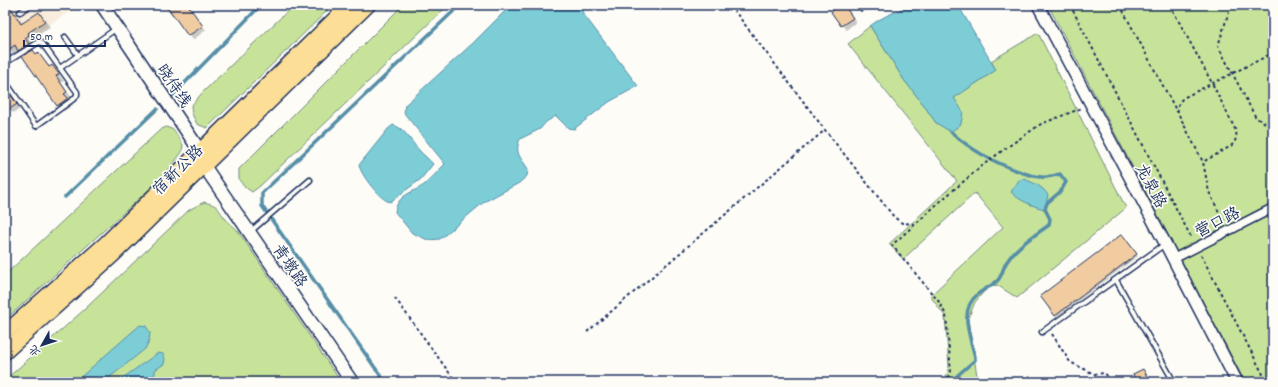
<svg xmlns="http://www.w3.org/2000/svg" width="1278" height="387" viewBox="0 0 1278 387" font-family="Dekko,'LXGW WenKai TC',sans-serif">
  <rect width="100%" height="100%" fill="#fdfcf7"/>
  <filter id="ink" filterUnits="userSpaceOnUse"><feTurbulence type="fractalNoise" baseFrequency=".025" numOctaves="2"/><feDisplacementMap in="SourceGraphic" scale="8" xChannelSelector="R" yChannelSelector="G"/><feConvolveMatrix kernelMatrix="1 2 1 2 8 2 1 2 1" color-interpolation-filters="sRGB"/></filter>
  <g filter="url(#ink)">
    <path fill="#f9eedd" d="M5,5h74l-74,50z"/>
    <path fill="#c7e39a" stroke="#71897c" d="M294,5h39l-126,123 -10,-4 -5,-10 -1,-8 12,-14z
      M403,5h45l-188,181 -8,6 -7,-5 -6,-7v-11z
      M1048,5h225v377h-28z
      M870,26l34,54 19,24 13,19 18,-25 42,-28 -5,-9 47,-28 88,175 -109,90 -20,-13 -11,4 -11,13 -7,17 10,63h-26l-6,-6 2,-4 1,-6 -4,-50 -15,-20 73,-69 -28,-34 -72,66 -14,-15 68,-63 -109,-137z
      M166,127l8,3 9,15 -1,7 -19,25 -158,143v-45l155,-145z
      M204,202c15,4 12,4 20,15 4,5 10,9 14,14l103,151h-336v-2l80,-71 104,-99z"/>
    <path fill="#7dcdd7" stroke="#568ea7" d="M511,5h68l5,10 54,71 -29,16 -35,27 -6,-1 -12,-12 -10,6 -6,7 -20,10c-6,15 1,18 8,30l-1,7 -8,7 -35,19 -44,37 -12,1 -16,-7 -17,-21c2,-17 17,-19 29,-27 7,-6 14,-14 21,-21l-41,-51 1,-8 68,-62z
      M912,5h46l38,65 -42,28 9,14 -2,12 -10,8 -15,-9 -13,-19 -19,-24 -34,-54c13,-10 27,-15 42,-21z
      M393,125c12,3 18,17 26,25 4,5 10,9 14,14l-12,15 -31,23c-10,-2 -29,-27 -31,-37l29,-36z
      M1024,179c10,4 18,7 24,16l-3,14c-11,-2 -27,-9 -34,-17l8,-12z
      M140,325l6,1 4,7 -1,8 -4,8 -41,33h-29z
      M158,353l5,1 2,5 -1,5 -9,6v4c-4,3 -12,5 -15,8h-23z"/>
    <path fill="#0003" d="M5,5h4l14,19 16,-11 11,14 -17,12 1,2 -4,3 4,6 -1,1 4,3 1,-1 12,14 2,-1 12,15 -3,2 11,15 -2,2 3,5 -9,6 -6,-6 -33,-49 -5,-5 -6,4 -9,-10z
      M163,5h25l18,25 -13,10 -19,-26 -2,2z
      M842,5l5,3 9,14 -10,8 -14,-18z
      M5,86l15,23 -7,4 -8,-9z
      M1124,237l14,19 -81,61 -1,-2z
      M1143,370l4,4 4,8h-13z"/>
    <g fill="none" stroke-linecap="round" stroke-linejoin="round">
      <path stroke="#568ea7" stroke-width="3.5" d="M172,96l89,-91
        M65,197l92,-88
        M385,382l-123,-176v-13l198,-188
        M951,382l8,-8 16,-14v-3c-5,-21 -17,-47 3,-63 5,-4 18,-11 20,-14 4,-4 5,-12 8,-17 10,-17 28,-27 43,-38l1,-6 -5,-10 2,-6 14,-12 5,-9 -6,-8c-5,1 -12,4 -18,3 -8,0 -16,-3 -24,-6 -25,-9 -47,-21 -67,-39"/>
    </g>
    <path fill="#f1cca1" stroke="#1b2f5e" d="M5,5h4l12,19 18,-12 6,9 -17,12 1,2 -4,3 4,6 -11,7 -3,-6 -10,7z
      M166,5h22l15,21 -15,10z
      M840,5h4l9,13 -12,8 -10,-14z
      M33,50l3,4 2,-2 11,15 3,-2 7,9 -3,2 11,16 -3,2 4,4 -11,8 -35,-50z
      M5,87l12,17 -12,8z
      M1122,234l15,20 -82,62 -15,-20z
      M1143,369l7,13h-14l-3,-8z"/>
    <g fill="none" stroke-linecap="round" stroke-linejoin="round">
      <g stroke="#1b2f5e" stroke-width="7">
        <path id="service" d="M20,12l10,-7
          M65,37l13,18
          M5,63l34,-21 3,1 35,49v3l-2,3 -39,28 -31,-45
          M60,68l57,-40
          M251,231l59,-51
          M1116,280l58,102
          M1042,332l123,-88"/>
      </g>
      <g stroke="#1b2f5e" stroke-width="11">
        <path id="minor" d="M1173,259l100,-51"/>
      </g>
      <g stroke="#1b2f5e" stroke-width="14">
        <path id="tertiary" d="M1038,5l127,238 72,139"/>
      </g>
      <g stroke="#1b2f5e" stroke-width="15">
        <path id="secondary" d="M102,5l98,146 4,15 148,216"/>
      </g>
      <g stroke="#1b2f5e" stroke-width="17">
        <path id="trunk" d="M5,333l100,-89 244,-239
          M5,352l107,-96 256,-251"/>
      </g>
      <path stroke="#1b2f5e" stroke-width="2" stroke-dasharray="3 3" stroke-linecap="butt" d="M730,5l95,125 69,87 8,6 13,1
        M1070,5l122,234
        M1120,5l57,107
        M1170,5l42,78 24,48c1,6 0,10 -5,15l-28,16
        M1231,5l-13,41 38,72 17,9
        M860,11l25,-6
        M1224,222l-15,-30 -6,-30 -25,-49c-1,-7 0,-10 5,-15l90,-45
        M1201,255l66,127
        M395,298l61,84
        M587,332l238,-202
        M1052,334l18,28 24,12 11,-1 6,9
        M944,382l5,-5 2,-6 -5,-56 -7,-13 -47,-57 51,-46 40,-34 23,-17 35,-24 41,-16"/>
      <use href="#service" stroke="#fdfcf7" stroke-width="4"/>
      <use href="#minor" stroke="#fdfcf7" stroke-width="8"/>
      <use href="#tertiary" stroke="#fdfcf7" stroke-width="11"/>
      <use href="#secondary" stroke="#fdfcf7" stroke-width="12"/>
      <use href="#trunk" stroke="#fdde96" stroke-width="14"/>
    </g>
  </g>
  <g text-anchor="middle" stroke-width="3.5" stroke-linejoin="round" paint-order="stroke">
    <g font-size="16" fill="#1b2f5e" stroke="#fdfcf7">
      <text transform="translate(175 85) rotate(56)" y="6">晓侍线</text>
      <text transform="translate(177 169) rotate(-45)" y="6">宿新公路</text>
      <text transform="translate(1152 185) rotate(62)" y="6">龙泉路</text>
      <text transform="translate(1217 221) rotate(-27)" y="6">营口路</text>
      <text transform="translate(291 265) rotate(56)" y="6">青墩路</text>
    </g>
  </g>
  <rect width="1278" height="387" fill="none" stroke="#fdfcf7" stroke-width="20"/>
  <rect x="10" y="10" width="1258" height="367" fill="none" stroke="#1b2f5e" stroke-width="1.5" filter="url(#ink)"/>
  <g transform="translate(42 345) rotate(231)" stroke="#fdfcf7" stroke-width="3" paint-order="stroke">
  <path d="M0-3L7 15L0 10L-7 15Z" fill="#1b2f5e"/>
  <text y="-6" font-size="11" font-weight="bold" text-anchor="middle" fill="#1b2f5e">北</text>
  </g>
  <path d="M24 40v6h81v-6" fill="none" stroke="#1b2f5e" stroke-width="2"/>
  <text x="30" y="40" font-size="12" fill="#1b2f5e" stroke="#fdfcf7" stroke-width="3" paint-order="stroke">50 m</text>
</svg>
